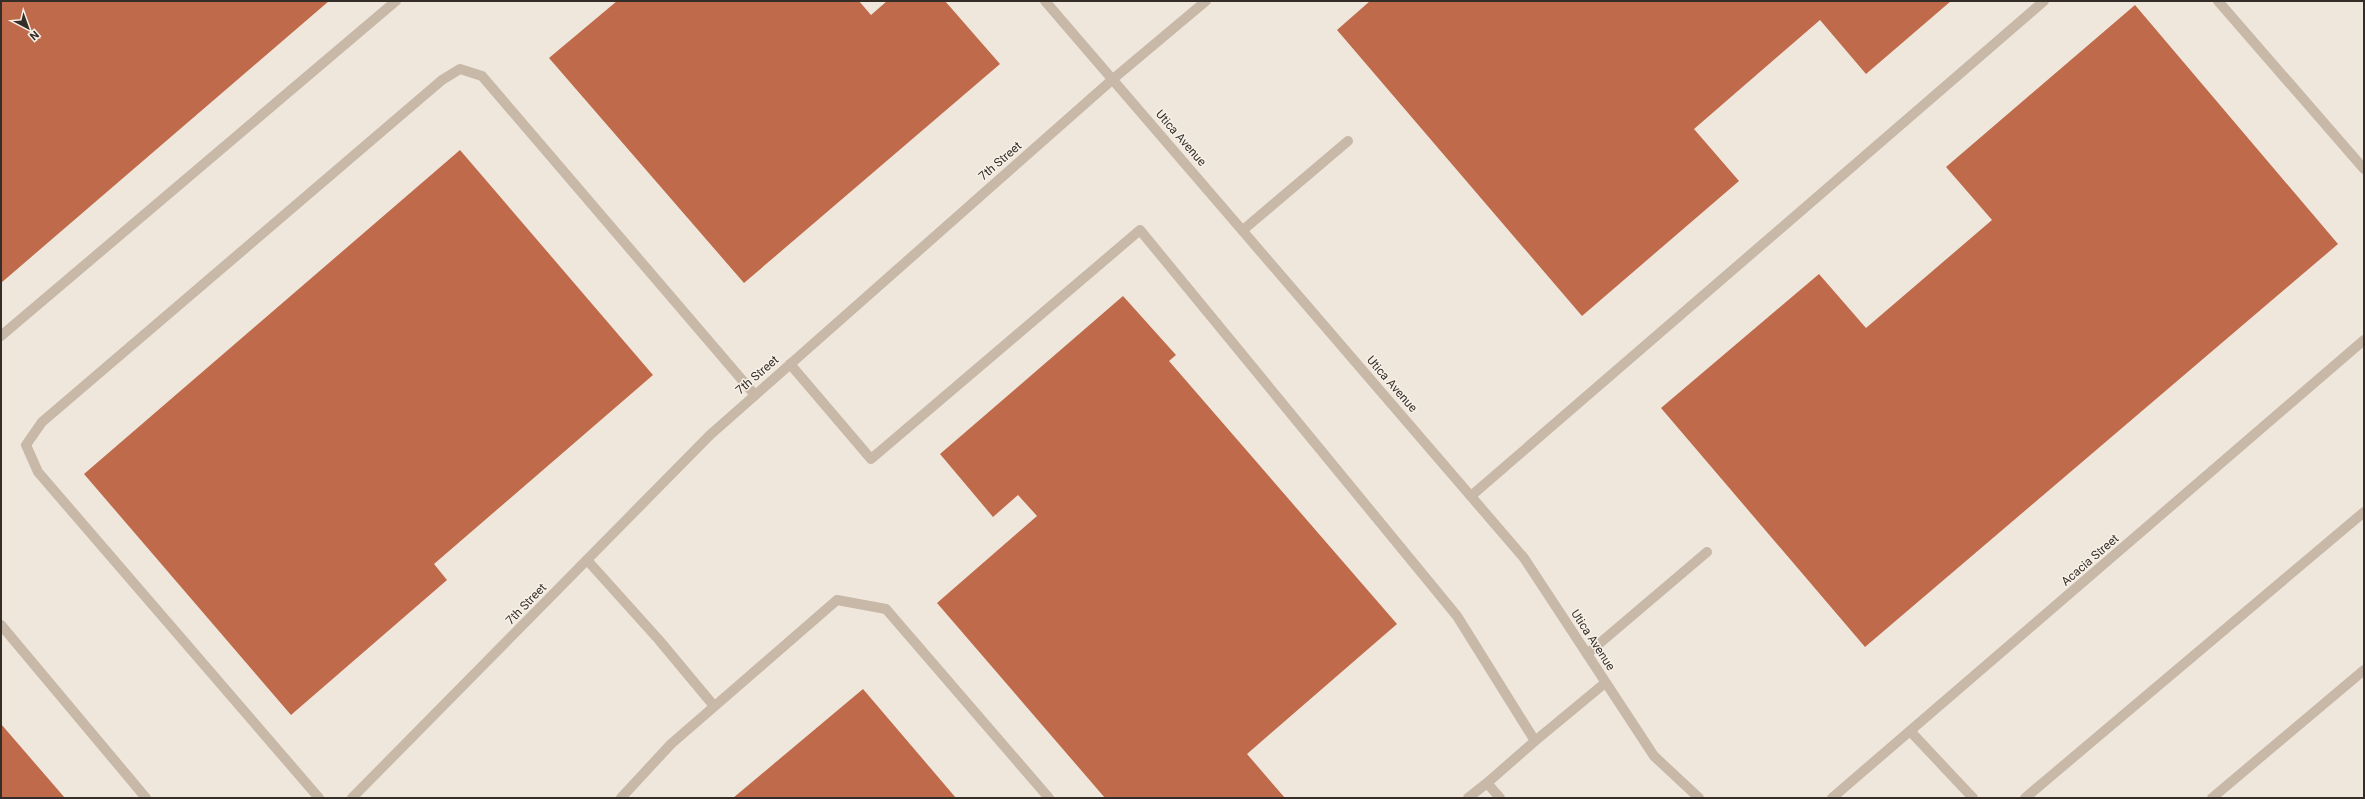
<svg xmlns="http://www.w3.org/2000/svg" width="2365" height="799" viewBox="0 0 2365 799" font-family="Roboto,sans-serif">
  <rect width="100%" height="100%" fill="#f0e7dc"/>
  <path fill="#bf6b4b" d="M1,1h328l-328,282z
    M617,1h242l12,14 16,-14h58l55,63 -256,219 -195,-225z
    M1370,1h581l-85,73 -46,-54 -126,109 45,52 -157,135 -245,-286z
    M2135,5l203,239 -473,403 -204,-239 158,-134 47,54 126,-108 -46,-53z
    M460,150l193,225 -219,189 13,16 -156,135 -207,-241z
    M1123,296l53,59 -7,6 228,263 -150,130 38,44h-180l-168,-195 100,-87 -19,-21 -25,22 -53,-63z
    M863,689l93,109h-223z
    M1,724l64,74h-64z"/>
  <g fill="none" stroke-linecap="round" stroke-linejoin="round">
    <path stroke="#c8b8a8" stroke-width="10" d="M2218,1l146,168
      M1243,230l105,-89
      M1,336l395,-335
      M790,364l81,95 269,-229 317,386 78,125 -48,42 13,15
      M1471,496l573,-495
      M587,560l72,80 55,66
      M1,625l145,173
      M1587,654l120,-102
      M1911,732l62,66
      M1535,741l70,-58
      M319,798l-281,-326 -12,-27 16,-23 400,-342 18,-11 22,7 273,319
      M621,798l50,-54 166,-144 49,9 163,189
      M1468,798l19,-15
      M2025,798l339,-286
      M2212,798l152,-128"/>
    <path stroke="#c8b8a8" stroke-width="10" d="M1045,1l479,557 130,198 45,42
      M352,798l358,-363 403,-356 93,-78
      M1832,798l532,-458"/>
  </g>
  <g text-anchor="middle" stroke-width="3" stroke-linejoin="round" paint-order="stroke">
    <g font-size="12" fill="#352d28" stroke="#f8f1e8">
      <text transform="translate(1181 138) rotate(49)" y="4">Utica Avenue</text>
      <text transform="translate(1000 161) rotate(-41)" y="4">7th Street</text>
      <text transform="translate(757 375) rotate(-41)" y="4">7th Street</text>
      <text transform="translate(1392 384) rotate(49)" y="4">Utica Avenue</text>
      <text transform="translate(2090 560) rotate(-41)" y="4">Acacia Street</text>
      <text transform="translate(526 604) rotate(-46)" y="4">7th Street</text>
      <text transform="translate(1593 640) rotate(57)" y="4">Utica Avenue</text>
    </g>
  </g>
  <rect width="2365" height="799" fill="none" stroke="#352d28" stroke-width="4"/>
  <g transform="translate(28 28) rotate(139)" stroke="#f8f1e8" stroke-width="3" paint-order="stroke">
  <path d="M0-3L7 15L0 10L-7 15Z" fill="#352d28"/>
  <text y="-6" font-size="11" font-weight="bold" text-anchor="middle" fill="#352d28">N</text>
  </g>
</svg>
